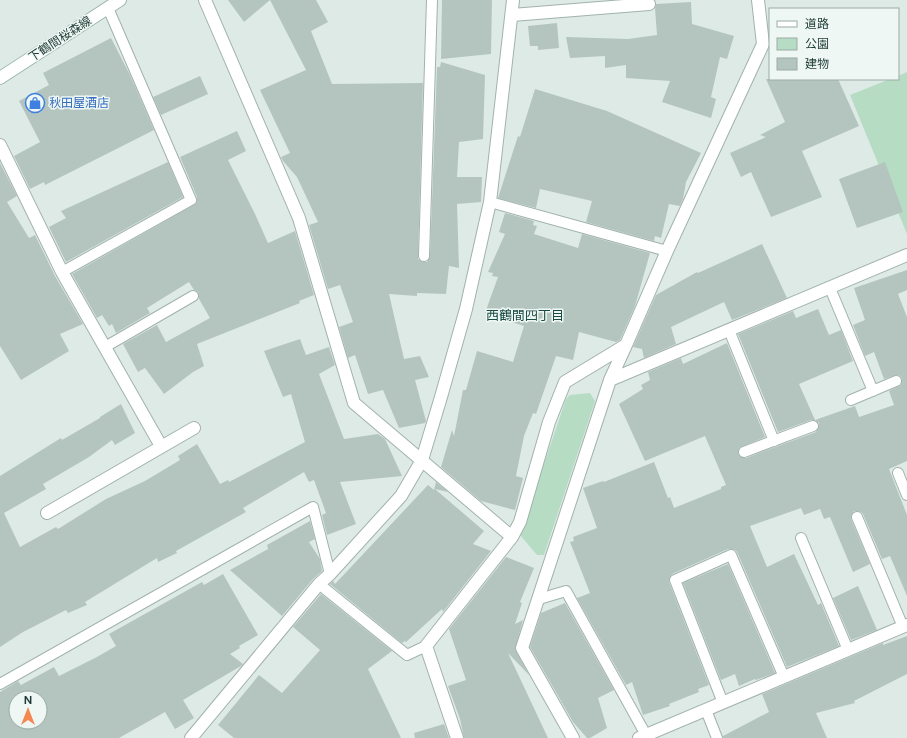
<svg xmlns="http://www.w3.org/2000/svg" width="907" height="738" viewBox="0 0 907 738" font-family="Figtree,'Noto Sans JP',sans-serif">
  <rect width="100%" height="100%" fill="#deeae6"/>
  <path fill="#b6dcc4" d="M907,72v162l-57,-139 40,-16h8v-3z
    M590,393l5,8 -51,154h-7l-17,-20 46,-136 4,-4z"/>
  <path fill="#b4c5bf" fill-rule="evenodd" d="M228,0h88l12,22 -17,9 21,53 91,-1 -5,173v3l5,3h4l3,-6 7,-189h3l1,-5 44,13 -2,64 -24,3 -2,35h25l-1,25 -24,2 2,64 -10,-2 -3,28 -29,-1v3l-28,-2 15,65 16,-3 9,21 -14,3 11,41 -1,2 -26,5 -16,-38 -15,4 -13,-39 -7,3 -9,-31 14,-5 -13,-37 -12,4 -19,-64 9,-3 -21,-45 -14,-16 -2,-4 9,-4 -30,-63 46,-20 -36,-70 -26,22z
    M442,0h50l-1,54 -50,5z
    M691,2l1,22 42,12 -7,23 -7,-2 -9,40 5,2 -5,19 -49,-16 8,-21 -44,-3v-13l-21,3v-12l-35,2 -4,-21 62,2 29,-4 -2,-27 1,-4z
    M557,23l2,25 -21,2v-4h-8l-2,-20z
    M111,38l19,37 24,55 -109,55 -1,-3 -14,7 -16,-33 26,-14 -21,-41 30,-16 -6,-12z
    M200,76l8,18 -47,21 -8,-18z
    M766,79h72l21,47 -57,25 20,46 -51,20 -20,-45 -10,5 -11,-24 36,-16 -6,-2 25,-13z
    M535,89l72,22 94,42 -15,29 -3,17 -3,7 -11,-2 -8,34 -6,-2 -1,5 -68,-19 6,-21 -52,-12 -4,19 -38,-10 20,-62 2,1z
    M237,131l9,20 -18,9 27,54 13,29 27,-12 19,64 -15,6 1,2 -103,41 7,22 -11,6 -29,22 -19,-26 -7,4 -15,-28 34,-19 9,17 44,-24 -11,-19 -1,-7 -4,-2 -5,-8 -42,26 3,5 -34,20 -4,-9 -3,2 -7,-11 -5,3 -25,-44 122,-69 3,-4v-4l-17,-40z
    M168,162l15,35 -117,65 -17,-35 17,-9 -5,-7z
    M885,162l18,50 -46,16 -18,-49z
    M0,163l17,33 -10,6 22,36 6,-3 20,41 28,48 -23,10 9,17 -48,29 -21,-34z
    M505,213l29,8 -1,4 4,1 -3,8 44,14 4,-14 68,19 -15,53 -15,34 -4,2 -37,-10 -6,28 -17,-4 -20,58 -3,-1 -9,23 -8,40 7,2 -8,32 -34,-9 -40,-34 11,-37 2,6 9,-46h3l11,-39 36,11 11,-36 -39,-13 13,-36 -6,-1 1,-3 -5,-1 17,-38 -6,-2z
    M762,244l25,54 -55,22 -8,-18 -53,25 5,17 -32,14 -2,-9 -9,-2 23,-52 41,-23 1,1z
    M907,270v20l-9,4 9,23v144l-18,8 18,46v81l-17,-40 -8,3 -19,-45 -2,-2 -7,-1 -3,5v3l19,45 -17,8 -23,-55 -6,2 -4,-10 -16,6 -3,-7 -51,18 17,41 27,-13 24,51 3,-2 18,43 -52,21 -50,-115 -2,-2 -7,-1 -56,25 -3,5v3l40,103 -11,4 1,3 -30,12 1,2 -27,9 -11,-33 -6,3 -49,-87 13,-5 -20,-51 4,-1 -1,-4 24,-9 -14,-40 20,-7 1,1 50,-20 14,36 2,-1 4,11 47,-19v-2l5,-2 -21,-49 -60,25 -26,-57 24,-15 -2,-4 9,-5 -2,-8 33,-14 2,6 44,-21 38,94 -26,11 -1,6 5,4h3l70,-26 3,-5v-4l-4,-3 40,-14 4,11 35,-12 -5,-14 12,-6 1,-6 -2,-3 -4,-1 -12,4 -10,-27 -9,4 -12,-31 12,-5 -11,-32z
    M818,309l11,26 12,-5 12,31 -54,23 16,36h-4l-33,12 -40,-98 55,-23 3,7z
    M300,339l6,16 23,-8 6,18 -16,9 25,65 34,-5 7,5 17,37 -62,6 16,42 -29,11 -5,-20 4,-2 -12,-33 -5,2 -5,-10 -61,36 3,4 -70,39 1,2 -19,9 -1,-4 -72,44 2,3 -19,8 -2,-3 -43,22 -23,15v-171l61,-38 1,2 38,-22v-1l21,-13 14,29 -20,12 -3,-5 -23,17 -46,27 3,5 -42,24 16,34 36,-20 2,2 48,-30 39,-18 35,-21 -2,-4 19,-12 23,40 8,-4 1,2 76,-40 -14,-48 -8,3 -19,-46z
    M436,482l12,10 -13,-3 49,42 -11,13 18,7 -48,61 -1,-3 -36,33 -1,-1 -3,2 -72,-59 3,-3 2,3 93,-99 6,5z
    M310,521l5,18 -6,3 11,17 2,12 -9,8 -31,37 -52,-46 38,-21 -1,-4z
    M506,557l28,11 -14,34 2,1 -7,21 8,-4 -8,29 14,26 -21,-22 40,85h-84l-4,-19 -12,-33 18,-6 -17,-51z
    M728,564l47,109 -19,7 -1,-1 -16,7 -4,-12 -14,6 -38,-97z
    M223,574l35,61 -19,11 1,2 -10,6 13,10 -2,2 -58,34 11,18 -19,11 -10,-17 -46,26h-119v-46l18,-11 3,4 33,-18 5,9 38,-19 19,-11 -7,-12 93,-52 2,3zM16,698h24v24h-24z
    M858,586l19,44 -26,10 -18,-42z
    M321,594l71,57 -24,18 33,69h-167l-16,-13 41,-50 23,18 38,-43 -27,-23z
    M565,603l49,87 -16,8 9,30 -17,10h-3l-14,-16 -43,-75 11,-34z
    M907,636v38l-53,27 1,2 -39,10 11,25h-104v-2l46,-24 -7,-18 121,-51v2z
    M444,724l5,14h-34l-1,-5z"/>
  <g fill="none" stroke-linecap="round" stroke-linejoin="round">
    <g stroke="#a1b2ad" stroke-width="12">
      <path id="lane" d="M490,202l177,49
        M424,256l8,-256
        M62,272l129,-72 -83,-192
        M830,288l43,103
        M729,330l45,111
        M105,347l88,-51
        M851,400l45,-19
        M744,452l69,-26
        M898,473l9,22
        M857,517l46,110
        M801,538l47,112
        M319,584l88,71 19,-9
        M539,599l27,-8 80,144
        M0,684l313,-177 17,67
        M723,703l-48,-123 56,-25 53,122
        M706,710l11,28"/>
    </g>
    <g stroke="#a1b2ad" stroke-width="14">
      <path id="street" d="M205,0l94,218 55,185 158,134
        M512,15l137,-11
        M0,145l62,127 99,174
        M610,380l297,-125
        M47,513l147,-85
        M191,738l128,-154 11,-10 71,-78 21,-36 19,-63 25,-88 24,-107 23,-202
        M457,738l-31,-92 86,-109 8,-15 29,-100 16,-40 61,-37 41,-94 96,-207 -5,-44
        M573,738l-51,-90 88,-268 16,-35
        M639,738l268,-113"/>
    </g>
    <g stroke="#9db6af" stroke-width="14">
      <path id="secondary" d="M0,78l120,-78"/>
    </g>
    <use href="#lane" stroke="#fff" stroke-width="10"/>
    <use href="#street" stroke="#fff" stroke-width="12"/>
    <use href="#secondary" stroke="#fff" stroke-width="12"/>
  </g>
  <defs>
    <g id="shop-ring" transform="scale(1)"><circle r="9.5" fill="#eef7f3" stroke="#3f7fe0" stroke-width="1.5"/><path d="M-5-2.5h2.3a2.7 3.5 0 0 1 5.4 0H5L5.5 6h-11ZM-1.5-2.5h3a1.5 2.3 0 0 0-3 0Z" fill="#3f7fe0"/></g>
  </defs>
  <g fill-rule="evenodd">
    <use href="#shop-ring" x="35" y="103"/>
  </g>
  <g text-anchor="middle" stroke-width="3" stroke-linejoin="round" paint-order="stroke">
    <g font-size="12" fill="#1f3a35" stroke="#eef7f3">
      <text transform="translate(60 39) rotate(-33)" y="4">下鶴間桜森線</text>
    </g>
    <g font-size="12" fill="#366cbe" stroke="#eef7f3" text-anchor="start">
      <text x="49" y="107">秋田屋酒店</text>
    </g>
    <g font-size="13" fill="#1b4c44" stroke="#eef7f3">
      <text x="525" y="320">西鶴間四丁目</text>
    </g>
  </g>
  <rect x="769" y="8" width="130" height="72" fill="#eef7f3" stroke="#9baba7"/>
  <rect x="777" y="21" width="20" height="6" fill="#ffffff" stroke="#9baba7"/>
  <text x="805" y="28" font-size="12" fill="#1f3a35">道路</text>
  <rect x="777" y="38" width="20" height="12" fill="#b6dcc4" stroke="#9baba7"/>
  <text x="805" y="48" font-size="12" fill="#1f3a35">公園</text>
  <rect x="777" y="58" width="20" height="12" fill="#b4c5bf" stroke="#9baba7"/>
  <text x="805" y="68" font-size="12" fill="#1f3a35">建物</text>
  <g transform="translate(28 710)"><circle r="19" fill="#eef7f3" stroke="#9baba7"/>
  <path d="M0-3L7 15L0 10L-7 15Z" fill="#f48752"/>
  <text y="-6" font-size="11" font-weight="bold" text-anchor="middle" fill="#1f3a35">N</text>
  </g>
</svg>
